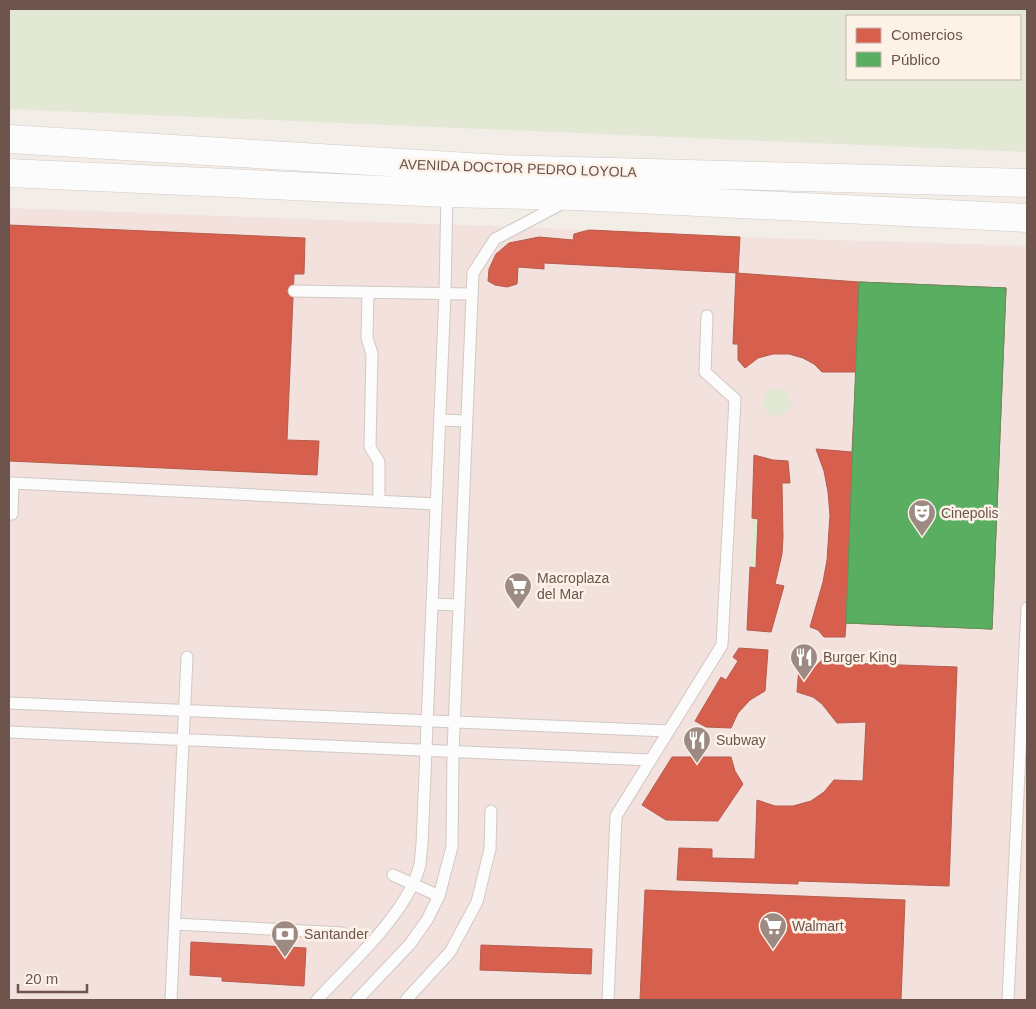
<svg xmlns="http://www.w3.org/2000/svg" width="1036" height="1009" viewBox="0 0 1036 1009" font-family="Helvetica,sans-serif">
  <rect width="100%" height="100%" fill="#f3ede8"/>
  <path fill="#f2e1dc" d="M9,208l580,22 151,7 287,9v728l-1,26h-1017z"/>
  <path fill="#e2e8d4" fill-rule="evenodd" d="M9,9h1018v143l-1018,-43zM847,16h173v63h-173z
    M763 402a14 14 0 1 1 28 0a14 14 0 1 1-28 0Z
    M752,518l6,1 -2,49 -6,-1z"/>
  <path fill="#d6604d" stroke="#b65c4d" d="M9,225l296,13 -1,36h-10l-7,166 32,1 -2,34 -308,-14z
    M589,230l151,7 -2,36 -194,-10v6l-26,-2 -1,17 -10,3 -12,-2 -7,-4 1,-12 7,-15 13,-11 30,-6 34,3 1,-6z
    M736,273l123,9 147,6 -14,341 -146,-6 -1,14h-21l-6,-7 -8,-3 13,-45 4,-22 3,-45 -2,-23 -4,-21 -8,-22 36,3 4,-80h-34l-8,-8 -11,-6 -14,-4h-16l-15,4 -13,10 -7,-8v-16h-5z
    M754,455l19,5 15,1 2,22h-8l1,54 -1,17 -7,30 9,2 -13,46 -24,-2 3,-63 6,1 2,-49 -6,-1z
    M739,648l29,2 -3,41 -15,9 -12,13 -7,15 -25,-1 -11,-6 26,-44 5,3 12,-19 -5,-4z
    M823,659h22v4l112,4 -8,219 -151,-5v3l-121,-4 2,-32 33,1v9l43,1 2,-59 18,6h18l18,-5 13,-9 10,-12 29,1 3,-59 -29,1 -15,-19 -9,-7 -16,-5 2,-25 11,1 6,-2z
    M672,757h59l4,14 8,13 -25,37 -52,-1 -24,-15z
    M645,890l260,10 -4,100h-261z
    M191,942l115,6 -2,38 -82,-5v-4l-32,-2z
    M481,945l111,4 -1,25 -111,-4z"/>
  <path fill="#5aae61" stroke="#60935b" d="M859,282l147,6 -14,341 -146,-6z"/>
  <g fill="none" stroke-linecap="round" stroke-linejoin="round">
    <g stroke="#d0c9c4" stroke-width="13">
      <path id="service" d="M294,291l177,3
        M368,292l-1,46 5,16 -2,93 9,15v39
        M440,420l26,1
        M9,514h3l1,-31 423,21
        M432,604l26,1
        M9,703l659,28
        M9,732l641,28
        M393,875l46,21
        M175,924l167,9
        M171,1000l16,-343
        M317,1000c33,-36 92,-88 103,-136 1,-7 1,-13 2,-19l23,-552 2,-100
        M357,1000l53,-56 17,-24 12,-24 13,-49 1,-95 20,-479 22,-34 70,-37
        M406,1000l44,-48 27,-50 13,-53 1,-38
        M608,1000l8,-184 106,-171 13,-246 -30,-27 2,-56
        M1008,1000l19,-392"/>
    </g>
    <g stroke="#d2cac4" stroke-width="29">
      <path id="secondary" d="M9,139l493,30 525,14
        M9,173l437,20 131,3 450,22"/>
    </g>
    <use href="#service" stroke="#fdfcfc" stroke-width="11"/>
    <use href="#secondary" stroke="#fdfcfc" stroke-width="28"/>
  </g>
  <defs>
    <g id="theatre-pin" transform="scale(1.4375)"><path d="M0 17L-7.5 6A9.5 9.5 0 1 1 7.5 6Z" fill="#9c8a83" stroke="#fcf2e8"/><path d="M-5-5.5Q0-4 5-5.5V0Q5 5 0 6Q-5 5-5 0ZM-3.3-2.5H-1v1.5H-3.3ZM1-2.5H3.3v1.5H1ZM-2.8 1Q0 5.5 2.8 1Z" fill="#fff"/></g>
    <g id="supermarket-pin" transform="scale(1.4375)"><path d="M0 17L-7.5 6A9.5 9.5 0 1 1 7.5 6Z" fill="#9c8a83" stroke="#fcf2e8"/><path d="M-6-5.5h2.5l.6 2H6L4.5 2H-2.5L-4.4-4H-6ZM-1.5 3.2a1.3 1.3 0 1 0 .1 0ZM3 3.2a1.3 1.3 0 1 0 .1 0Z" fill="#fff"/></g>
    <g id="restaurant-pin" transform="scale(1.4375)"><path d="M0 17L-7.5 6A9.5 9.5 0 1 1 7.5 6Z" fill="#9c8a83" stroke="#fcf2e8"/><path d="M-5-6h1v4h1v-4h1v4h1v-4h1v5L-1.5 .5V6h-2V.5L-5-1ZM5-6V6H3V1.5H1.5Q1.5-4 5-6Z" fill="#fff"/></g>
    <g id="bank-pin" transform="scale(1.4375)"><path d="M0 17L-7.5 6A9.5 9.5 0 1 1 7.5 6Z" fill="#9c8a83" stroke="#fcf2e8"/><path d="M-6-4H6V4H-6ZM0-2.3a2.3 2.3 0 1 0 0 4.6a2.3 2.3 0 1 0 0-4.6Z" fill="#fff"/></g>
  </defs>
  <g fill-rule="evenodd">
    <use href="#theatre-pin" x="922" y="513"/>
    <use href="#supermarket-pin" x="518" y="586"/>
    <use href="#restaurant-pin" x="804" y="657"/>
    <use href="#restaurant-pin" x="697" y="740"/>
    <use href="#supermarket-pin" x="773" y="926"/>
    <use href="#bank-pin" x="285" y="934"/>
  </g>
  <g text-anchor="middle" stroke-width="5" stroke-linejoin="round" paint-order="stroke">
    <g font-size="14" fill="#6d544d" stroke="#fcf2e8">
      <text transform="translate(518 168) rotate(2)" y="5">AVENIDA DOCTOR PEDRO LOYOLA</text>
    </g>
    <g font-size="14" fill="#6d544d" stroke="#fcf2e8" text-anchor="start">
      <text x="941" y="518">Cinepolis</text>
      <text x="537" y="583">Macroplaza<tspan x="537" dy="16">del Mar</tspan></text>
      <text x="823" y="662">Burger King</text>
      <text x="716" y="745">Subway</text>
      <text x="792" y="931">Walmart</text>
      <text x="304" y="939">Santander</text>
    </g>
  </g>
  <rect width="1036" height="1009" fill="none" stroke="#6d544d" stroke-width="20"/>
  <rect x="846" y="15" width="175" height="65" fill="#fcf2e8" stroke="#c3b3aa"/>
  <rect x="856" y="28" width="25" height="15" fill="#d6604d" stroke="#c3b3aa"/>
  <text x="891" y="40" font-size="15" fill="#6d544d">Comercios</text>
  <rect x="856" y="52" width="25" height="15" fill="#5aae61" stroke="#c3b3aa"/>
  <text x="891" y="65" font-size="15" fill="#6d544d">Público</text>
  <path d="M18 984v8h69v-8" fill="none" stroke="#6d544d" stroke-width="2.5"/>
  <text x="25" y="984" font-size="15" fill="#6d544d" stroke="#fcf2e8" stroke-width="4" paint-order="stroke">20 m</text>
</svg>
